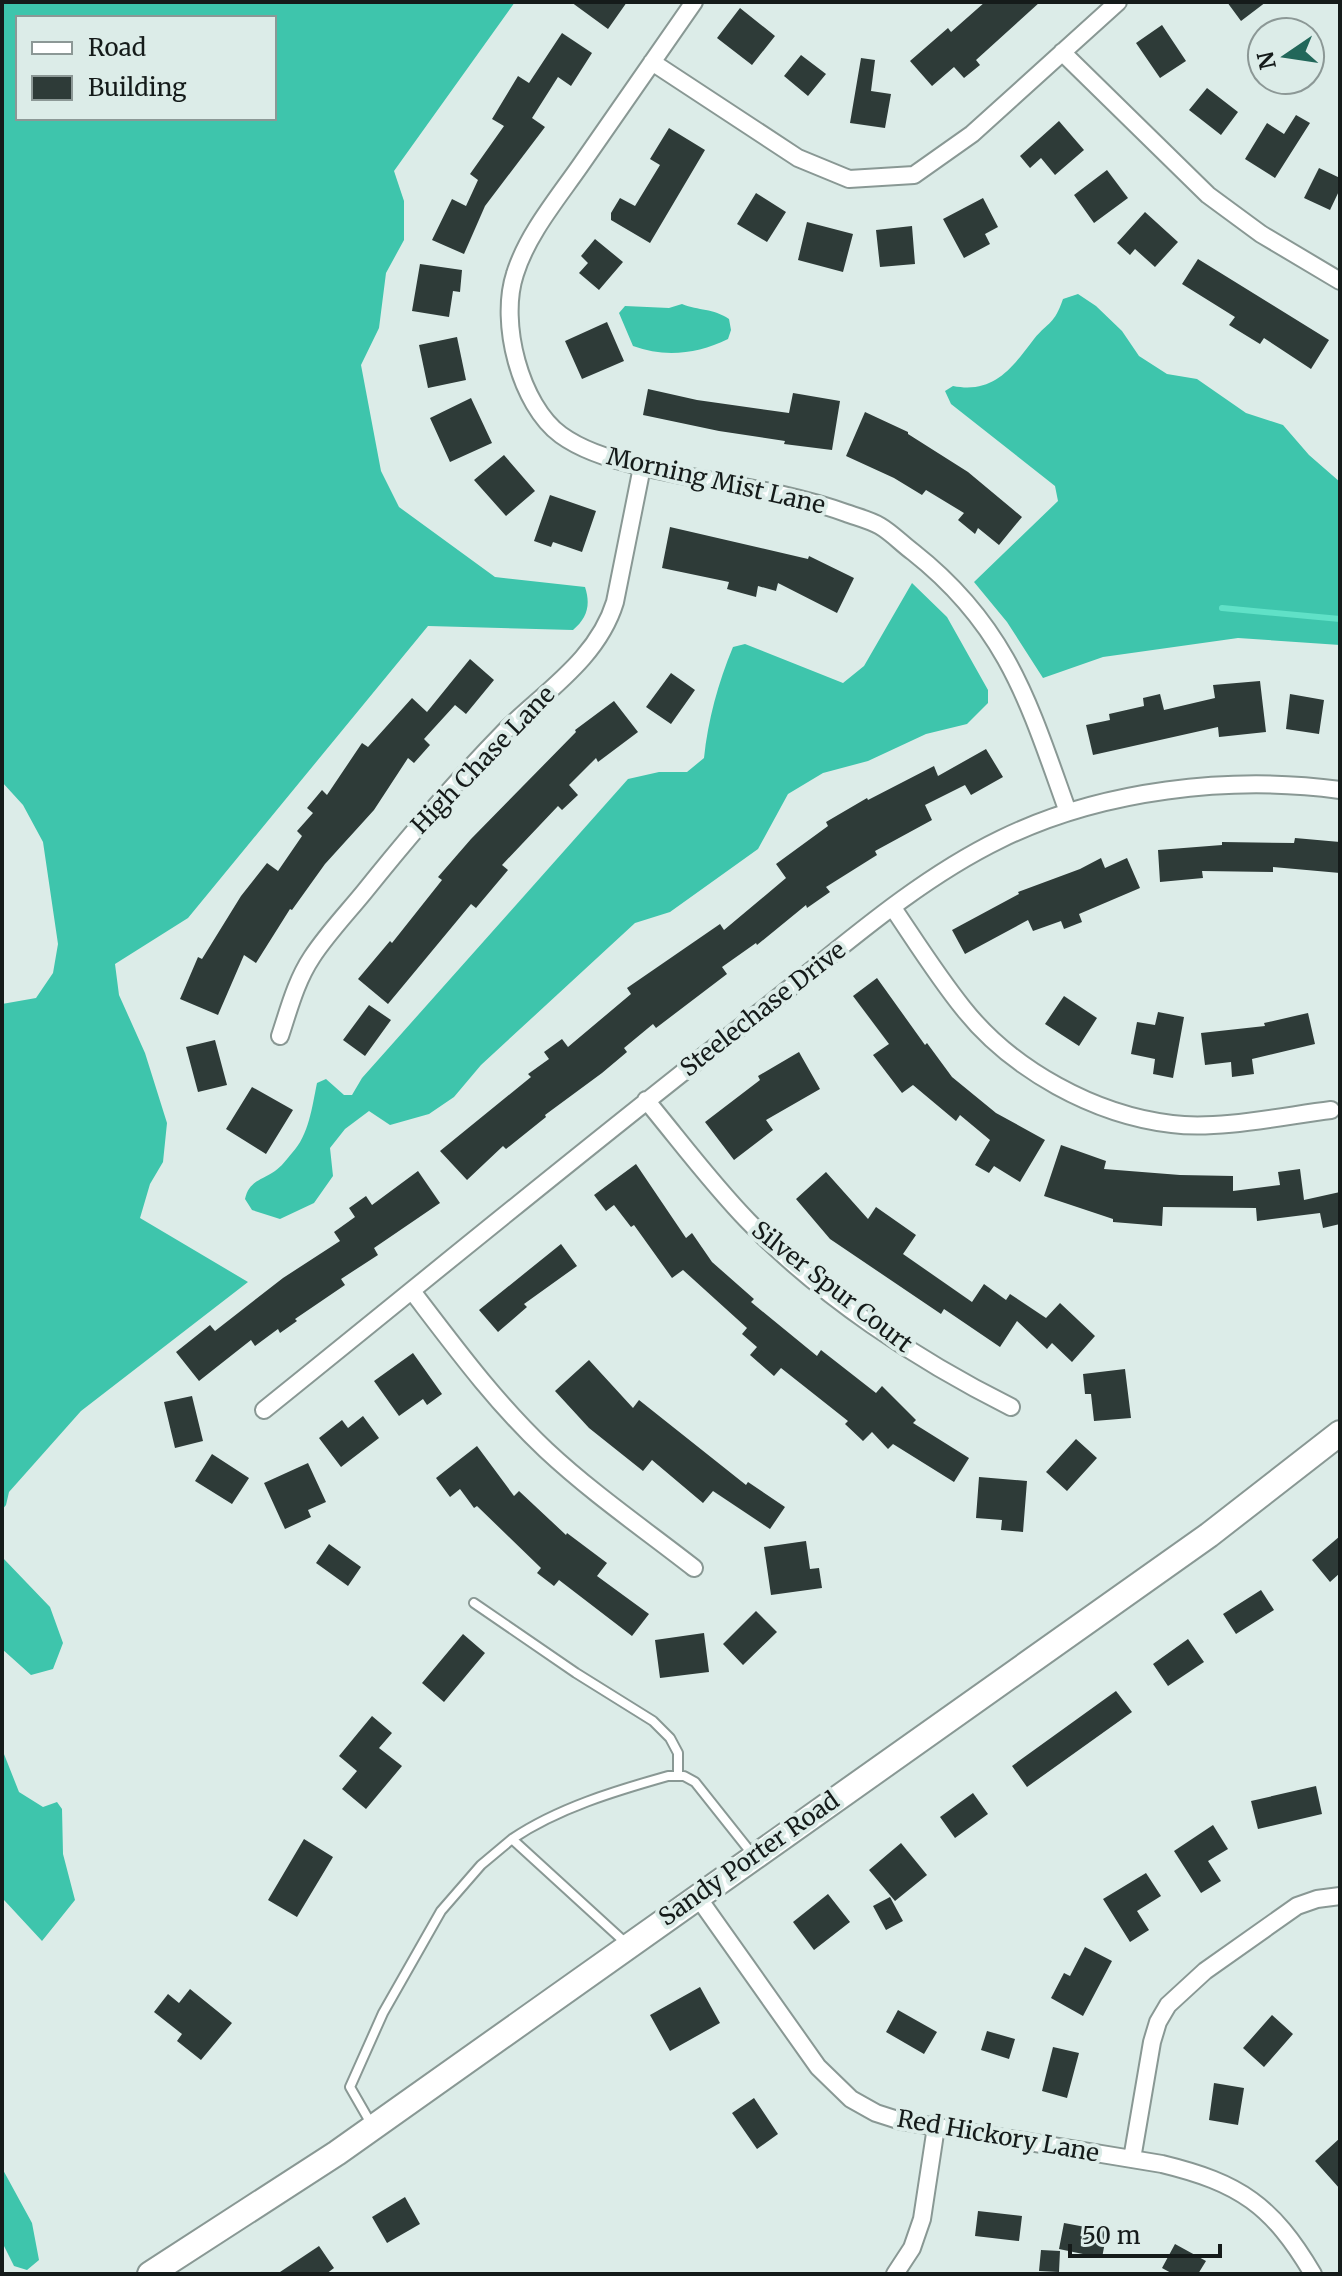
<svg xmlns="http://www.w3.org/2000/svg" width="1342" height="2276" viewBox="0 0 1342 2276" font-family="Merriweather,serif">
  <rect width="100%" height="100%" fill="#dcece8"/>
  <path fill="#3ec5ac" fill-rule="evenodd" d="M2,2h513l-121,169 10,30v39l-18,33 -7,55 -18,37 20,106 18,36 96,70 90,10c6,18 2,31 -12,43l-145,-4 -240,292 -73,46 4,31 26,58 22,70 -4,39 -13,22 -10,34 108,64 -167,129 -72,81 -3,13 -4,5v-506l34,-6 17,-25 5,-29 -15,-102 -20,-37 -21,-23zM18,18h256v100h-256z
    M1078,294l18,12 26,25 17,25 28,18 30,5 49,34 37,12 26,30 31,27v163l-102,-7 -135,19 -60,21 -36,-56 -33,-40 84,-81 -3,-15 -104,-82 -6,-13 8,-5c41,8 59,-18 81,-47 15,-18 20,-14 29,-40z
    M682,304c17,7 31,4 47,15l2,11 -3,9c-31,15 -63,19 -95,7l-14,-33 6,-7 44,2z
    M912,583l35,34 41,73v13l-21,21 -41,10 -58,27 -45,12 -35,21 -30,55 -88,63 -35,11 -154,142 -27,32 -25,17 -39,11 -21,-14 -24,18 -15,19 3,28 -19,27 -34,16 -28,-9 -7,-11c4,-18 15,-18 30,-28 6,-4 12,-12 17,-18 17,-18 20,-46 25,-70l9,-4 18,16h8l10,-17 266,-299 31,-7h28l17,-14c4,-38 14,-75 29,-111l12,-3 98,39 21,-17z
    M2,1557l48,50 13,36 -10,26 -22,6 -29,-26z
    M2,1749l17,43 24,15 14,-5 5,7 1,45 12,46 -33,41 -38,-41 -2,1z
    M2,2168l30,55 7,37 -12,10 -13,-4 -12,-24z"/>
  <g fill="none" stroke-linecap="round" stroke-linejoin="round">
    <path stroke="#60e1c7" stroke-width="6" d="M1222,608l118,11"/>
  </g>
  <path fill="#2e3b38" d="M571,2h56l-19,27z
    M985,2h55l-64,58 4,5 -16,13 -10,-11 -22,19 -22,-25 38,-33 3,4z
    M1227,2h39l-25,19z
    M740,8l35,28 -23,29 -35,-27z
    M1162,25l24,36 -26,17 -24,-35z
    M562,33l30,20 -21,33 -13,-9 -26,41 13,9 -60,79 -21,48 -32,-14 20,-41 14,7 12,-26 -8,-6 34,-48 -12,-7 26,-43 11,7z
    M801,55l25,19 -18,22 -24,-20z
    M861,58l14,2 -4,31 20,3 -6,34 -35,-5z
    M1207,88l31,24 -17,23 -32,-25z
    M1296,115l14,8 -35,55 -30,-19 22,-36 17,11z
    M1059,121l25,29 -29,25 -14,-17 -11,10 -10,-12z
    M669,128l36,22 -55,93 -39,-23v-7l9,-15 15,8 25,-41 -10,-6z
    M1319,168l21,10v11l-10,21 -26,-12z
    M1107,170l21,28 -34,25 -20,-28z
    M756,193l30,19 -19,30 -30,-18z
    M983,198l15,29 -13,7 5,10 -26,14 -21,-39z
    M1145,212l33,30 -23,25 -20,-18 -5,6 -13,-12z
    M807,222l46,12 -10,38 -45,-12z
    M912,226l3,38 -35,3 -4,-37z
    M595,239l28,23 -24,28 -20,-17 9,-10 -7,-7z
    M1198,259l131,81 -18,29 -47,-31 -4,6 -31,-19 6,-8 -53,-33z
    M420,264l42,6 -2,22 -7,-1 -4,26 -37,-6z
    M607,322l17,39 -42,18 -17,-38z
    M457,337l9,43 -38,8 -9,-43z
    M648,389l49,11 92,13 4,-20 47,8 -8,49 -48,-6 1,-3 -66,-10 -76,-16z
    M471,398l21,45 -42,19 -20,-44z
    M865,412l43,20v2l60,38 54,45 -23,28 -21,-17 -3,6 -17,-14 6,-7 -38,-23 -4,5 -28,-17 -48,-22z
    M504,455l31,36 -29,25 -32,-36z
    M550,495l46,16 -14,41 -29,-10 -2,5 -17,-6z
    M670,527l138,32 1,-3 45,22 -17,35 -59,-30 -2,8 -18,-5 -2,11 -29,-8 2,-7 -67,-14z
    M470,659l24,21 -28,34 -11,-9 -31,34 6,6 -16,18 -6,-5 -34,52 -49,54 -33,46 -2,-1 -34,54 -12,-8 -26,60 -38,-16 18,-42 4,2 39,-63 26,-33 11,8 24,-35 -5,-5 16,-18 -6,-5 15,-18 5,5 35,-52 6,4 44,-49 15,14z
    M671,673l24,17 -24,34 -25,-17z
    M1260,681l6,51 -47,5 -1,-10 -125,28 -7,-30 24,-5 -1,-6 35,-8 -1,-8 17,-4 4,16 51,-12 -2,-13z
    M1290,694l34,6 -5,34 -33,-5z
    M614,701l24,31 -40,30 -2,-4 -27,27 9,10 -16,15 -4,-4 -56,59 6,5 -32,38 -5,-4 -83,100 -30,-25 32,-38 2,2 50,-63 -4,-3 33,-38 105,-107 -1,-2z
    M986,749l17,28 -32,18 -6,-10 -40,20 7,15 -57,31 2,4 -51,32 4,5 -23,16 -1,-3 -49,40 -1,-2 -34,24 5,7 -71,54 -3,-4 -29,24 3,4 -25,21 -57,42 1,2 -40,32 -3,-3 -36,34 -27,-29 91,-74 -3,-3 21,-15 -5,-7 18,-13 6,8 63,-53 -4,-6 93,-64 4,6 62,-52 -10,-14 52,-38 -2,-4 41,-24 1,2 66,-34 4,10z
    M1295,838l45,4v31l-67,-6v5l-71,-1 1,7 -43,4 -2,-32 64,-5v-3l72,1z
    M1101,858l4,10 22,-10 13,30 -61,26 3,8 -18,7 -3,-8 -28,10 -5,-11 -63,34 -13,-24 67,-36 -1,-2 62,-23z
    M877,978l48,67 2,-2 25,34 44,36 49,27 -25,42 -26,-16 -5,7 -14,-8 15,-25 -30,-25 -4,6 -43,-36 -11,8 -29,-38 16,-11 -36,-48z
    M1064,996l33,22 -18,28 -34,-22z
    M369,1005l22,15 -26,36 -22,-16z
    M1158,1012l26,5 -11,61 -20,-4 2,-15 -24,-5 6,-32 18,3z
    M1308,1013l7,31 -63,15 2,15 -22,3 -1,-15 -26,3 -4,-32 64,-7 -1,-3z
    M215,1040l12,45 -29,7 -12,-45z
    M799,1052l21,37 -54,31 7,10 -39,30 -29,-38 55,-42 -2,-4z
    M252,1087l41,23 -27,44 -40,-25z
    M1061,1145l45,16 -2,8 76,6 53,1v15l47,-6 -2,-13 22,-3 4,31 36,-8v32l-17,4 -3,-15 -63,8 -1,-13 -93,-1 -1,19 -49,-4v-3l-69,-23z
    M636,1164l50,74 6,-5 20,29 42,37 -3,3 66,54 4,-6 55,43 6,-7 34,34 -3,3 56,35 -15,24 -61,-38 -5,5 -16,-17 -9,9 -18,-17 3,-3 -67,-53 -7,8 -24,-21 7,-8 -15,-13 5,-6 -64,-58 -11,8 -38,-53 -3,2 -17,-22 -8,6 -12,-16z
    M418,1171l22,32 -66,45 4,7 -37,24 4,6 -50,34 2,2 -17,12 -2,-4 -23,17 -4,-6 -52,41 -23,-29 34,-27 5,6 68,-53 57,-37 -6,-9 21,-15 -6,-9 17,-12 6,9z
    M826,1172l42,47 8,-12 40,28 -13,19 69,48 12,-18 22,16 4,-6 36,24 14,-15 35,33 -23,26 -20,-19 -5,6 -30,-28 -17,26 -56,-38 -3,5 -111,-75 -34,-40z
    M561,1244l16,22 -53,38 3,3 -29,25 -19,-22z
    M413,1353l29,41 -15,11 -4,-6 -24,17 -25,-35z
    M589,1360l44,48 6,-8 107,85 2,-3 37,25 -15,22 -57,-38 -10,12 -51,-43 -9,11 -54,-43 -34,-37z
    M1125,1369l6,49 -37,3 -3,-27h-6l-2,-20z
    M192,1396l11,45 -28,7 -11,-46z
    M363,1416l16,22 -38,29 -22,-29 23,-18 6,8z
    M1076,1439l21,19 -30,33 -21,-19z
    M477,1446l37,50 5,-5 47,44 1,-2 40,30 -10,13 52,38 -17,22 -73,-56 -5,6 -17,-13 4,-5 -64,-62 -3,2 -14,-19 -10,8 -14,-19z
    M212,1454l37,24 -17,26 -37,-23z
    M308,1463l18,39 -18,8 3,7 -26,12 -21,-46z
    M979,1477l48,4 -4,51 -22,-2 1,-10 -26,-2z
    M1340,1536v37l-10,9 -18,-22z
    M806,1541l4,28 9,-1 3,20 -51,7 -7,-48z
    M329,1544l32,23 -13,19 -32,-23z
    M1261,1590l13,20 -38,24 -13,-20z
    M756,1611l21,21 -34,33 -20,-21z
    M704,1633l5,39 -49,6 -5,-38z
    M463,1634l22,19 -41,49 -22,-19z
    M1188,1639l16,23 -36,24 -15,-22z
    M1116,1691l16,21 -105,75 -15,-21z
    M372,1716l20,17 -13,15 23,18 -36,43 -24,-20 15,-18 -18,-15z
    M1316,1786l6,28 -64,15 -7,-28z
    M973,1793l15,21 -33,24 -15,-21z
    M1213,1825l15,24 -20,12 13,20 -20,12 -27,-42z
    M304,1839l29,18 -36,60 -29,-17z
    M901,1843l26,32 -32,26 -26,-31z
    M1146,1873l15,23 -24,15 12,19 -19,12 -27,-43z
    M828,1894l22,28 -36,28 -21,-28z
    M890,1897l13,24 -17,9 -13,-24z
    M1085,1947l27,14 -29,55 -32,-18 13,-25 6,3z
    M700,1987l20,36 -50,28 -20,-36z
    M190,1989l42,34 -31,37 -24,-19 5,-7 -28,-22 14,-18 11,9z
    M898,2010l39,22 -13,22 -38,-22z
    M1272,2015l21,19 -29,33 -21,-19z
    M987,2031l28,8 -6,20 -28,-9z
    M1053,2047l26,6 -12,45 -25,-7z
    M1214,2083l30,5 -6,37 -29,-5z
    M754,2098l24,36 -21,15 -25,-36z
    M1340,2138v51l-25,-28z
    M405,2197l15,27 -33,19 -15,-26z
    M978,2211l44,5 -3,25 -44,-5z
    M1064,2223l43,8 -5,27 -43,-9z
    M1175,2244l31,17 -8,13h-25l-11,-6z
    M319,2246l15,22 -8,6h-49z
    M1041,2250l19,1 -1,21 -20,-1z"/>
  <g fill="none" stroke-linecap="round" stroke-linejoin="round">
    <g stroke="#899894" stroke-width="12">
      <path id="lane" d="M474,1603l102,70 77,48 17,17 8,15v23
        M512,1839c46,-31 103,-48 156,-63h16l11,6 58,73
        M373,2127l-23,-40 33,-74 58,-102 40,-46 31,-26 116,106"/>
    </g>
    <g stroke="#899894" stroke-width="20">
      <path id="street" d="M694,2c-38,55 -76,109 -114,164 -23,33 -53,69 -65,108 -16,48 5,131 46,161 22,16 52,25 79,31 68,17 140,23 206,47 11,4 24,7 34,13 12,7 22,18 33,26 95,75 116,152 155,260
        M1062,52l146,143 53,39 79,47
        M652,62l146,96 51,21 65,-4 58,-41 146,-132
        M893,908c23,34 45,69 70,100 49,62 132,107 209,116 47,6 111,-8 159,-14
        M280,1036c9,-27 16,-55 32,-79 15,-23 36,-45 53,-66 45,-56 91,-110 141,-161 40,-39 92,-72 109,-128l27,-135
        M646,1100c34,41 66,84 102,121 74,76 169,139 263,186
        M412,1291c42,55 83,111 134,159 46,43 98,79 148,118
        M264,1410c164,-132 326,-266 492,-395 77,-60 156,-133 245,-176 100,-49 229,-64 339,-49
        M697,1896l121,171 33,32 25,14 25,8 261,43c78,19 110,41 151,110
        M1132,2159l20,-117 6,-20 10,-17 37,-34 92,-65 20,-7 23,-3
        M895,2274l17,-26 10,-29 14,-92"/>
    </g>
    <g stroke="#899894" stroke-width="28">
      <path id="secondary" d="M150,2274l187,-121 872,-618 131,-102"/>
    </g>
    <use href="#lane" stroke="#fff" stroke-width="8"/>
    <use href="#street" stroke="#fff" stroke-width="16"/>
    <use href="#secondary" stroke="#fff" stroke-width="24"/>
  </g>
  <g text-anchor="middle" stroke-width="8" stroke-linejoin="round" paint-order="stroke">
    <g font-size="24" fill="#151b1a" stroke="#dcece8">
      <text transform="translate(716 481) rotate(13)" y="8">Morning Mist Lane</text>
      <text transform="translate(483 760) rotate(-46)" y="8">High Chase Lane</text>
      <text transform="translate(763 1009) rotate(-38)" y="8">Steelechase Drive</text>
      <text transform="translate(832 1287) rotate(38)" y="8">Silver Spur Court</text>
      <text transform="translate(749 1859) rotate(-35)" y="8">Sandy Porter Road</text>
      <text transform="translate(998 2136) rotate(10)" y="8">Red Hickory Lane</text>
    </g>
  </g>
  <rect width="1342" height="2276" fill="none" stroke="#151b1a" stroke-width="8"/>
  <rect x="16" y="16" width="260" height="104" fill="#dcece8" stroke="#8c9896" stroke-width="2"/>
  <rect x="32" y="42" width="40" height="12" fill="#ffffff" stroke="#8c9896" stroke-width="2"/>
  <text x="88" y="56" font-size="24" fill="#151b1a">Road</text>
  <rect x="32" y="76" width="40" height="24" fill="#2e3b38" stroke="#8c9896" stroke-width="2"/>
  <text x="88" y="96" font-size="24" fill="#151b1a">Building</text>
  <g transform="translate(1286 56) rotate(257)"><circle r="38" fill="#dcece8" stroke="#8c9896" stroke-width="2"/>
  <path d="M0-6L14 30L0 20L-14 30Z" fill="#22675a"/>
  <text y="-12" font-size="22" font-weight="bold" text-anchor="middle" fill="#151b1a">N</text>
  </g>
  <path d="M1070 2244v12h150v-12" fill="none" stroke="#151b1a" stroke-width="4"/>
  <text x="1082" y="2244" font-size="24" fill="#151b1a" stroke="#dcece8" stroke-width="6" paint-order="stroke">50 m</text>
</svg>
